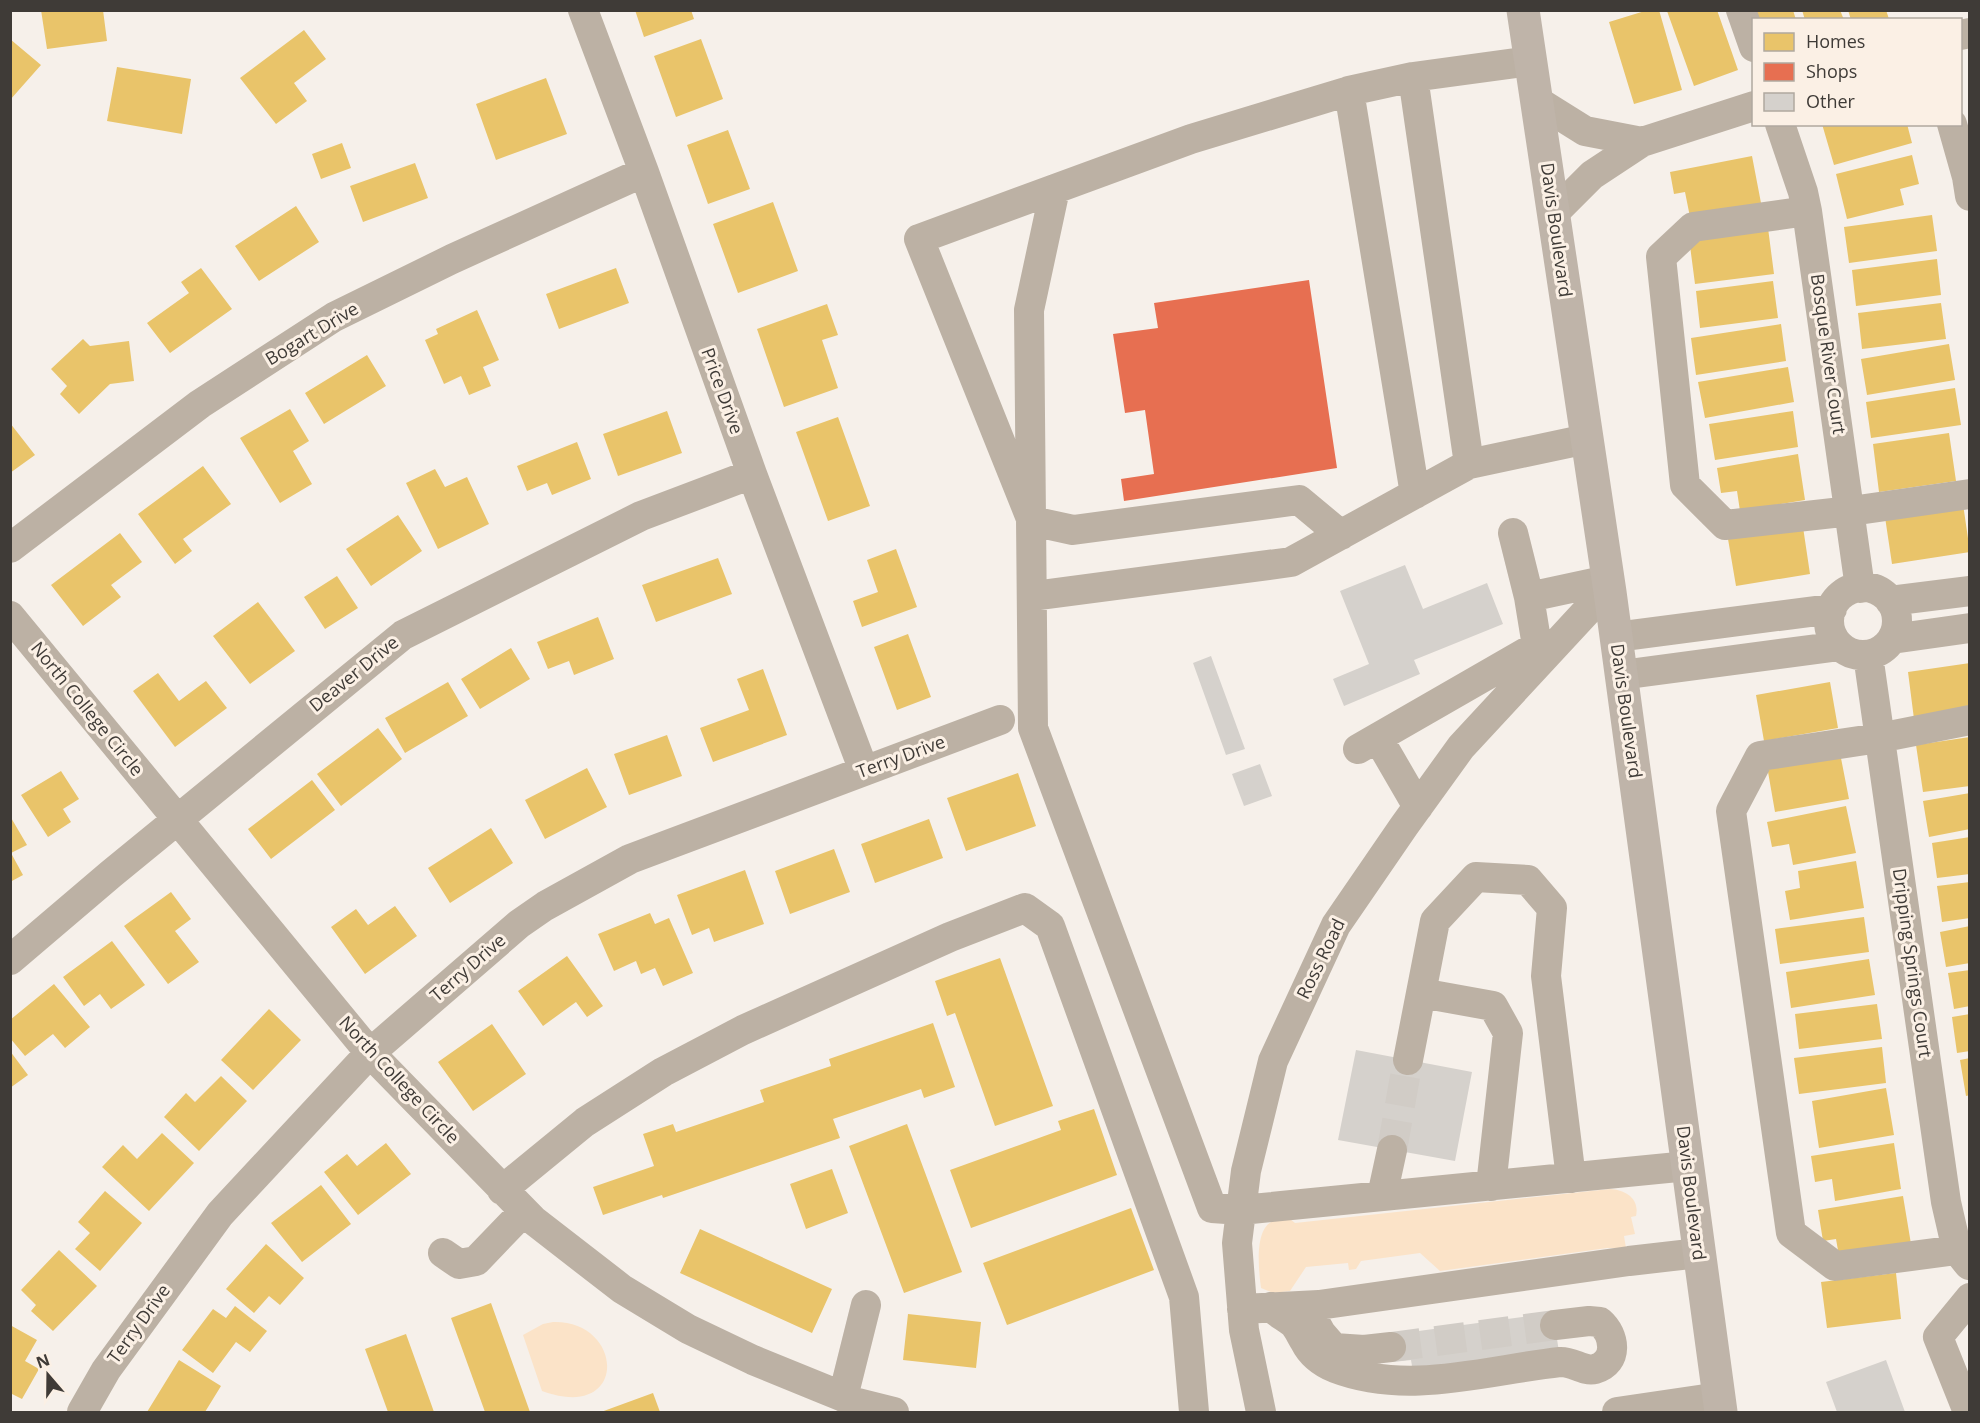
<svg xmlns="http://www.w3.org/2000/svg" width="1980" height="1423" viewBox="0 0 1980 1423" font-family="'Open Sans',sans-serif">
  <rect width="100%" height="100%" fill="#f6f0ea"/>
  <path fill="#fbe3c8" d="M1610,1189c15,1 30,9 26,27l-5,1 4,17 -11,2 2,12h-19l-167,23 -20,-18 -59,8 -5,8 -7,1 -1,-7 -42,4 -16,24 -17,2 -12,-5c-2,-16 -7,-56 10,-66 4,-3 13,-2 19,-3l5,4z
    M553,1322c72,-2 76,101 -11,69l-19,-56 20,-11z"/>
  <path fill="#e9c46a" d="M41,10h62l4,31 -60,8z
    M635,10h56l3,9 -50,18z
    M1648,10h11l23,80 -48,14 -25,-82z
    M1670,10h47l21,60 -44,16 -27,-75z
    M1742,10h51l3,10h-42z
    M1802,10h38l4,10h-39z
    M1848,10h38l3,9 -38,1z
    M304,30l22,29 -32,24 13,18 -31,23 -36,-46z
    M10,39l31,26 -31,35z
    M701,39l22,60 -47,18 -22,-61z
    M117,67l74,12 -9,55 -75,-13z
    M546,78l21,56 -71,26 -20,-56z
    M1822,124h85l5,19 -78,22z
    M728,130l22,59 -42,15 -21,-59z
    M342,143l9,25 -30,11 -9,-25z
    M1912,155l7,29 -19,5 4,16 -57,14 -11,-45z
    M1752,156l9,47 -71,14 -5,-25 -11,2 -4,-22z
    M415,163l13,35 -65,24 -13,-36z
    M773,202l25,69 -60,22 -25,-69z
    M296,206l23,36 -60,39 -24,-35z
    M1932,215l5,36 -88,12 -5,-36z
    M1768,228l6,46 -79,10 -6,-46z
    M1937,259l4,36 -85,11 -4,-36z
    M201,268l31,41 -62,44 -23,-30 42,-30 -8,-11z
    M616,268l13,35 -70,26 -13,-35z
    M1773,281l5,37 -78,10 -4,-37z
    M1941,303l5,36 -84,10 -4,-36z
    M827,304l11,31 -16,5 16,48 -54,19 -27,-78z
    M477,310l22,50 -16,7 8,19 -22,9 -8,-19 -17,8 -19,-44 13,-6 -2,-5z
    M1781,324l5,37 -90,14 -5,-37z
    M83,339l7,7 39,-5 5,40 -24,3 -31,30 -19,-20 7,-8 -16,-17z
    M1949,344l6,36 -88,15 -6,-36z
    M367,355l19,31 -62,38 -19,-31z
    M1788,367l6,35 -89,16 -7,-36z
    M1955,388l6,37 -90,13 -5,-36z
    M290,409l19,32 -16,10 19,33 -32,19 -40,-65z
    M667,411l15,42 -64,23 -15,-42z
    M1793,411l5,36 -83,13 -6,-36z
    M838,417l32,89 -42,15 -32,-89z
    M10,423l25,32 -25,18z
    M1949,433l7,48 -77,11 -6,-48z
    M577,442l14,37 -39,16 -5,-12 -20,8 -10,-25z
    M1798,454l7,46 -65,11 -3,-20 -16,2 -4,-25z
    M203,466l28,38 -48,35 9,12 -17,13 -37,-50z
    M435,469l10,18 22,-10 22,47 -51,25 -32,-66z
    M1963,504l7,48 -78,12 -7,-47z
    M398,515l24,36 -51,35 -25,-37z
    M1803,527l7,47 -74,12 -8,-47z
    M120,533l22,29 -31,23 10,12 -38,29 -32,-41z
    M896,549l21,58 -55,20 -9,-26 25,-9 -11,-32z
    M718,558l14,36 -76,28 -14,-37z
    M337,576l21,32 -33,21 -21,-32z
    M258,602l37,49 -45,33 -37,-48z
    M598,617l16,42 -40,16 -5,-14 -21,8 -11,-27z
    M908,634l23,63 -34,13 -23,-63z
    M511,648l19,31 -50,30 -19,-30z
    M1970,663v49l-56,7 -6,-47z
    M763,669l24,66 -74,27 -13,-34 49,-18 -12,-31z
    M158,673l21,28 27,-20 21,27 -52,39 -42,-56z
    M448,682l20,34 -63,37 -20,-35z
    M1830,682l8,46 -74,13 -8,-46z
    M378,728l24,31 -61,47 -24,-32z
    M667,735l15,41 -53,19 -15,-41z
    M1970,737v49l-47,6 -7,-47z
    M1840,753l9,46 -74,13 -8,-46z
    M587,768l20,39 -62,32 -20,-39z
    M61,771l18,28 -16,10 8,13 -23,15 -27,-42z
    M1018,773l18,53 -70,25 -19,-53z
    M312,780l23,30 -64,49 -23,-30z
    M1970,793v36l-41,8 -6,-36z
    M1846,806l10,47 -63,12 -4,-21 -17,3 -5,-25z
    M10,816l17,29 -16,8 12,22 -13,7z
    M929,819l14,39 -68,25 -14,-39z
    M491,828l22,35 -63,40 -22,-35z
    M1970,837v37l-33,4 -5,-35z
    M834,849l16,43 -60,22 -15,-43z
    M1856,861l8,47 -74,12 -5,-29 15,-3 -2,-17z
    M745,870l19,54 -50,18 -5,-14 -17,7 -15,-40z
    M1970,882v36l-28,4 -5,-36z
    M171,892l20,27 -16,12 24,31 -31,22 -44,-58z
    M395,906l22,30 -52,38 -34,-47 25,-18 12,16z
    M650,913l5,11 14,-6 24,55 -30,13 -8,-18 -14,6 -5,-13 -22,10 -16,-37z
    M1864,917l5,35 -89,12 -5,-35z
    M1970,926v37l-24,4 -6,-35z
    M112,941l33,44 -34,24 -11,-15 -16,12 -21,-29z
    M567,956l36,50 -16,11 -11,-15 -33,24 -25,-35z
    M1000,958l53,148 -58,20 -40,-113 -8,3 -12,-35z
    M1869,959l6,36 -84,13 -5,-36z
    M1970,970v36l-16,3 -6,-36z
    M54,984l36,43 -25,21 -12,-14 -28,22 -15,-18v-18z
    M1877,1004l5,35 -83,10 -4,-35z
    M269,1009l32,31 -48,50 -32,-30z
    M1970,1014v37l-13,2 -5,-36z
    M933,1023l22,64 -31,11 -3,-9 -88,30 7,19 -177,60 -1,-3 -59,20 -10,-28 61,-21 -11,-32 30,-10 3,8 88,-30 -4,-12 71,-24 -2,-7z
    M492,1024l34,50 -53,37 -35,-49z
    M1882,1047l4,36 -87,11 -5,-36z
    M10,1051l18,24 -18,13z
    M1970,1058v37l-4,1 -6,-36z
    M221,1076l26,25 -48,50 -35,-34 22,-24 9,9z
    M1886,1088l8,47 -75,13 -7,-47z
    M1094,1109l23,66 -146,53 -21,-58 111,-40 -3,-9z
    M907,1124l55,148 -58,21 -55,-147z
    M162,1133l32,30 -45,48 -47,-44 21,-22 14,14z
    M386,1143l25,31 -53,41 -34,-43 23,-18 10,12z
    M1894,1143l7,46 -66,12 -3,-22 -17,3 -4,-26z
    M832,1169l16,44 -42,16 -16,-45z
    M321,1185l30,39 -49,38 -31,-39z
    M105,1191l37,32 -42,48 -25,-22 15,-16 -12,-11z
    M1903,1196l8,48 -72,12 -3,-17 -13,2 -5,-31z
    M1131,1208l23,62 -147,55 -24,-62z
    M700,1229l132,60 -20,44 -132,-60z
    M266,1244l38,34 -24,27 -11,-9 -15,17 -28,-24z
    M59,1250l38,36 -44,45 -22,-20 5,-6 -15,-15z
    M1896,1273l5,46 -74,9 -6,-46z
    M491,1303l39,109h-45l-34,-94z
    M235,1306l32,25 -17,21 -14,-10 -23,31 -31,-23 31,-41 13,9z
    M908,1314l73,8 -5,46 -73,-8z
    M10,1325l27,15 -12,21 14,8 -17,30 -12,-6z
    M406,1334l28,78h-46l-23,-63z
    M179,1360l42,26 -16,26h-58z
    M653,1393l7,19h-59z"/>
  <path fill="#e76f51" d="M1309,280l28,188 -213,33 -3,-22 33,-5 -9,-64 -20,3 -12,-79 45,-6 -4,-25z"/>
  <path fill="#d5d1cc" d="M1405,565l18,44 64,-26 16,41 -89,36 6,14 -76,32 -11,-27 36,-15 -29,-73z
    M1211,656l34,93 -19,6 -33,-92z
    M1260,764l12,32 -28,10 -12,-32z
    M1356,1050l116,22 -17,89 -117,-21z
    M1553,1313l6,39 -146,20 -2,-12 -18,2 -4,-27z
    M1886,1360l19,52h-68l-11,-30z"/>
  <g fill="none" stroke-linecap="round" stroke-linejoin="round">
    <path stroke="#d1ccc6" stroke-width="30" stroke-dasharray="30 15" stroke-linecap="butt" d="M1392,1150l16,-90
      M1391,1347l164,-22"/>
    <path stroke="#bcb1a4" stroke-width="30" d="M583,10l61,162 108,302 112,297
      M1741,10l13,37
      M1960,35l10,-2
      M1413,77l56,387
      M1537,101l48,30 57,11
      M1780,124l23,68 4,19 53,377
      M1952,124l15,53 3,19
      M1055,189l-26,121 4,418 179,480 29,2 447,-44
      M1807,211l-114,16 -32,30 24,228 40,40 126,-14 119,-17
      M1554,213l38,-38 50,-33 112,-36
      M1415,494l-66,-403 64,-14 118,-16
      M1341,535l-42,-35 -226,30 -41,-9 -113,-282 272,-100 158,-48
      M10,548l190,-144 134,-87 118,-58 192,-87
      M1829 621a34 34 0 1 1 68 0a34 34 0 1 1-68 0Z
      M1033,596l258,-34 178,-98 118,-25
      M1529,597l79,-17
      M1890,601l80,-10
      M10,616l360,437 163,167 89,69 66,40 65,31 71,29 34,14 36,9
      M1616,637l216,-28
      M1892,639l78,-11
      M1868,655l78,547 11,48 12,15
      M1621,675l219,-29
      M1378,738l40,69
      M1358,749l179,-103 -8,-49 -16,-64
      M10,960l101,-86 292,-239 238,-119 111,-42
      M1421,993l72,13 15,27 -17,153
      M1408,1060l27,-139 41,-44 52,3 24,28 -6,68 25,202
      M502,1190l83,-68 78,-50 80,-42 207,-93 75,-29 25,18 134,371 10,115
      M1382,1196l10,-46
      M1957,1250l-122,16 -44,-33 -60,-422 29,-55 119,-18 91,-18
      M443,1253l16,11 17,-3 48,-50
      M1271,1307c7,7 15,10 22,16 5,5 8,13 12,19 6,12 18,21 30,26 73,28 152,2 225,-6 12,-1 24,10 35,7 24,-7 20,-34 5,-47l-11,-1 -34,4
      M1242,1309l77,-4 310,-44 70,-8
      M1316,1324l5,9 13,15 30,2 27,-3
      M843,1397l23,-92
      M82,1412l24,-42 114,-156 150,-161 149,-129 26,-18 85,-47 370,-139
      M1261,1412l-17,-82 -7,-87 9,-72 27,-110 63,-136 68,-99 57,-79 125,-135 24,-20
      M1617,1412l102,-15
      M1968,1412l-30,-75 32,-39"/>
    <path stroke="#bfb4a9" stroke-width="33" d="M1523,10l87,582 111,820"/>
  </g>
  <g text-anchor="middle" stroke-width="6" stroke-linejoin="round" paint-order="stroke">
    <g font-size="18" fill="#3f3b37" stroke="#fbf0e5">
      <text transform="translate(1556 230) rotate(82)" y="6">Davis Boulevard</text>
      <text transform="translate(312 334) rotate(-31)" y="6">Bogart Drive</text>
      <text transform="translate(1828 354) rotate(82)" y="6">Bosque River Court</text>
      <text transform="translate(722 391) rotate(70)" y="6">Price Drive</text>
      <text transform="translate(354 674) rotate(-39)" y="6">Deaver Drive</text>
      <text transform="translate(87 709) rotate(51)" y="6">North College Circle</text>
      <text transform="translate(1626 711) rotate(82)" y="6">Davis Boulevard</text>
      <text transform="translate(901 757) rotate(-20)" y="6">Terry Drive</text>
      <text transform="translate(1321 959) rotate(-64)" y="6">Ross Road</text>
      <text transform="translate(1912 963) rotate(82)" y="6">Dripping Springs Court</text>
      <text transform="translate(468 968) rotate(-41)" y="6">Terry Drive</text>
      <text transform="translate(399 1080) rotate(47)" y="6">North College Circle</text>
      <text transform="translate(1691 1193) rotate(83)" y="6">Davis Boulevard</text>
      <text transform="translate(139 1324) rotate(-54)" y="6">Terry Drive</text>
    </g>
  </g>
  <rect width="1980" height="1423" fill="none" stroke="#3f3b37" stroke-width="24"/>
  <rect x="1752" y="18" width="210" height="108" fill="#fbf0e5" stroke="#b0a89f" stroke-width="1.5"/>
  <rect x="1764" y="33" width="30" height="18" fill="#e9c46a" stroke="#b0a89f" stroke-width="1.5"/>
  <text x="1806" y="48" font-size="18" fill="#3f3b37">Homes</text>
  <rect x="1764" y="63" width="30" height="18" fill="#e76f51" stroke="#b0a89f" stroke-width="1.5"/>
  <text x="1806" y="78" font-size="18" fill="#3f3b37">Shops</text>
  <rect x="1764" y="93" width="30" height="18" fill="#d5d1cc" stroke="#b0a89f" stroke-width="1.5"/>
  <text x="1806" y="108" font-size="18" fill="#3f3b37">Other</text>
  <g transform="translate(48 1375) rotate(340)" stroke="#fbf0e5" stroke-width="4.5" paint-order="stroke">
  <path d="M0-4.5L10 22L0 15L-10 22Z" fill="#3f3b37"/>
  <text y="-9" font-size="16" font-weight="bold" text-anchor="middle" fill="#3f3b37">N</text>
  </g>
</svg>
